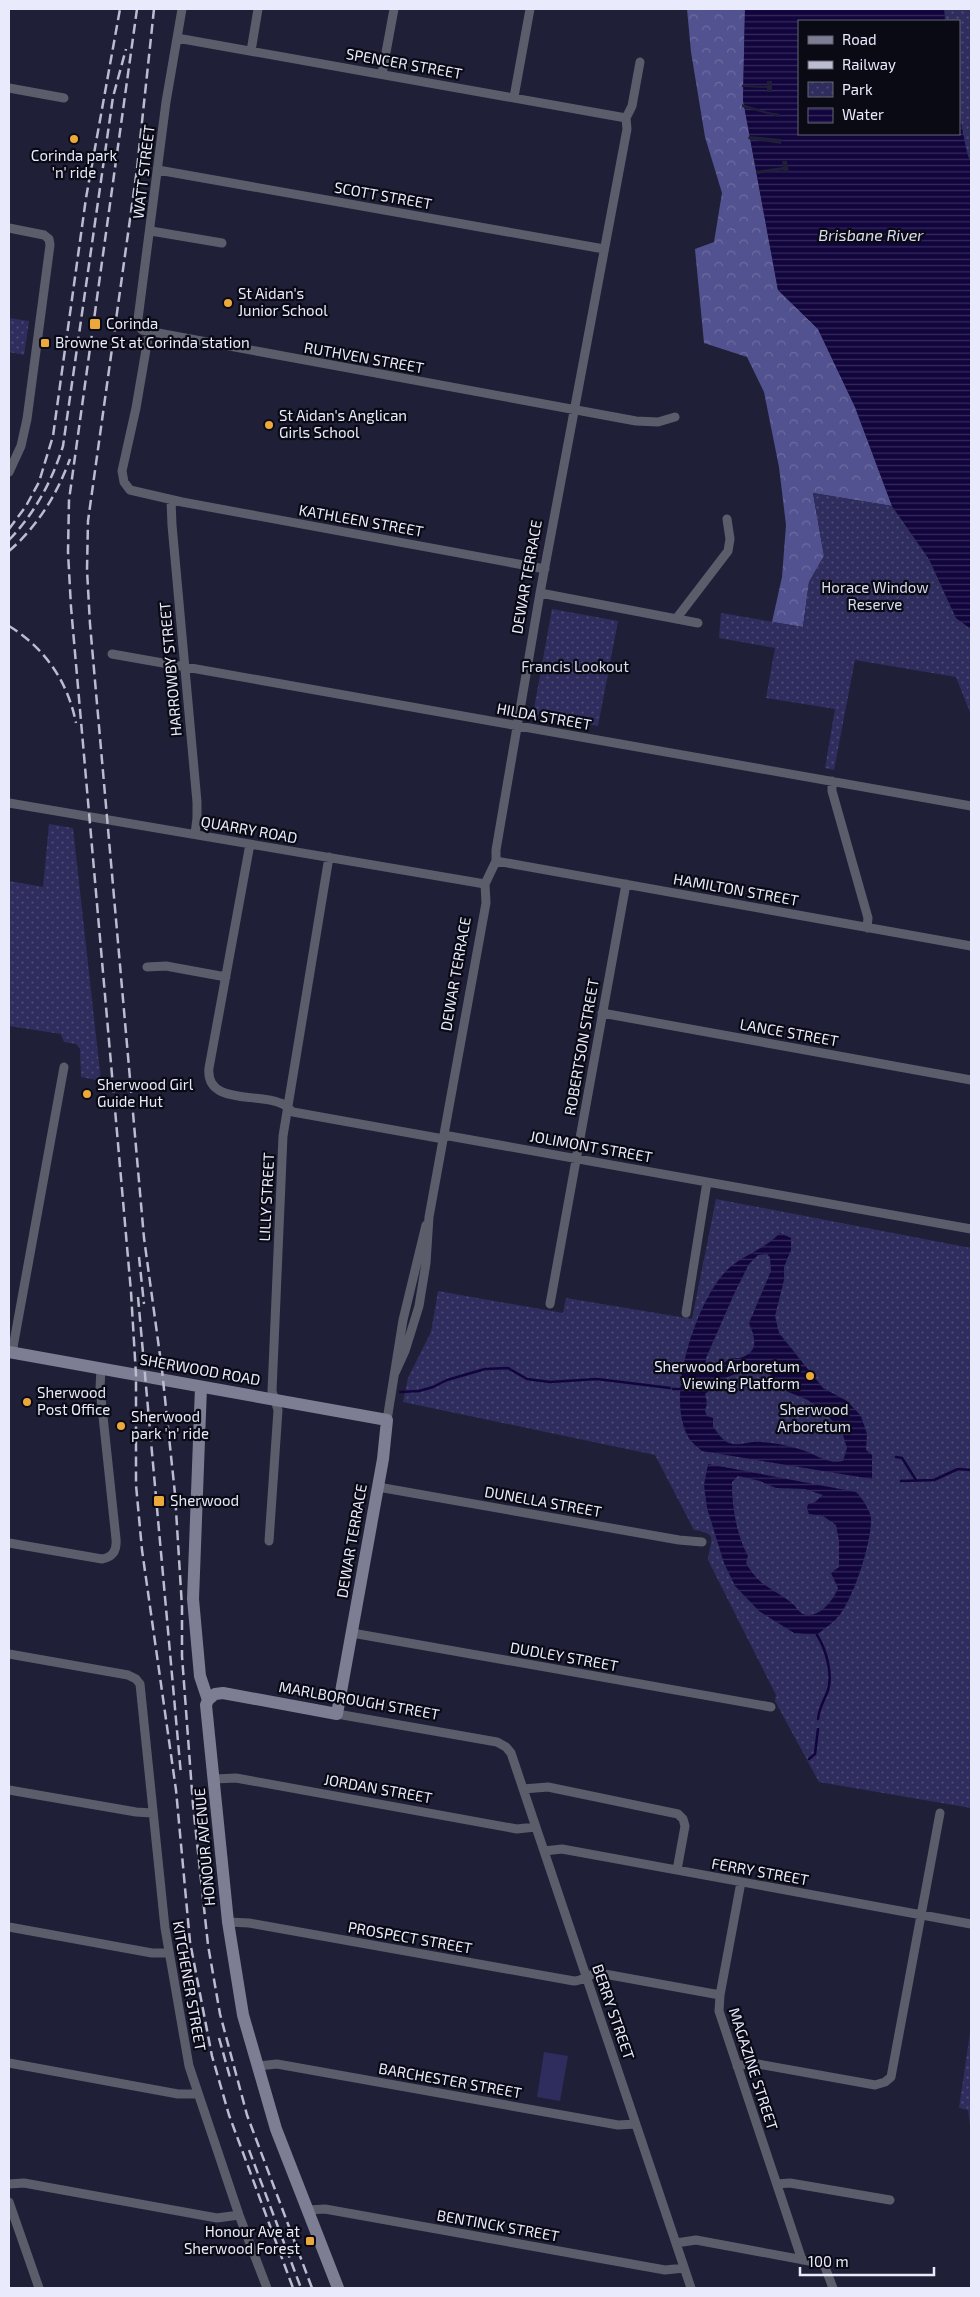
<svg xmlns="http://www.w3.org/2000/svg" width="980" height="2297" viewBox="0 0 980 2297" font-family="'Exo 2',sans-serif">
  <defs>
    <pattern id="forest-crowns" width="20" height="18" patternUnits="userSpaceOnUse" patternTransform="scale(1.25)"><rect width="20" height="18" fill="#535290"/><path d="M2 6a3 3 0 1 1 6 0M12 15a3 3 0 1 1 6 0" fill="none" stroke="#6c6ba0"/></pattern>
    <pattern id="park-dots" width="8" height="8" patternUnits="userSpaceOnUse" patternTransform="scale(1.25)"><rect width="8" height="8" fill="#2f2d5d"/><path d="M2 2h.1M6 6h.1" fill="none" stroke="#4d4c75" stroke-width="1.8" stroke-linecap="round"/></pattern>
    <pattern id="water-rules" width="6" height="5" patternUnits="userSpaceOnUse" patternTransform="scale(1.25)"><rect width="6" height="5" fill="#12053d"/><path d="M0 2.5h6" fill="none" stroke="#342a5a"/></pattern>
  </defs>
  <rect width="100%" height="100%" fill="#1f1f38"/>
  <path fill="url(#forest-crowns)" d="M687,9h58l-2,91 35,190 40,39 37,78 37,99 -79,-13 11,63 -15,26 -6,45 -31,-5 10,-45 4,-52 -7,-58 -15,-75 -17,-35 -43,-14 -9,-94 19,-7 8,-49 -17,-56 -14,-85z"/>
  <path fill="url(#park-dots)" d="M944,9h27v155c-18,-44 -12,-96 -12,-143h-14z
    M9,318l20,3 -5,34 -15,-3z
    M813,493l79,13 37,53 27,59 15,11v86l-15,-38 -101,-17 -21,110 -9,-2 10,-59 -69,-11 9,-50 -56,-10 2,-25 82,14 6,-45 15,-26z
    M552,609l66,12 -20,105 -65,-12z
    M49,824l24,4 28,253 -20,-4 -1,-28 -4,-5 -12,-2 -3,-8 -52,-8v-145l34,6z
    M716,1199l255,49v560l-152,-26 -44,-81 1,-6 -68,-135c1,-18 13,-26 -14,-30l-39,-75 -252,-53 5,-24 23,-46 7,-41 125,22 3,-15 126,21z
    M971,2026v108l-3,-24 -9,-2z"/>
  <path fill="#2f2d5d" d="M544,2052l24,4 -8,45 -23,-4z"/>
  <path fill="url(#water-rules)" fill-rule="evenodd" d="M745,9h199l1,12h-146v113h160v-21l8,40 4,11v465l-15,-11 -27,-59 -37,-53 -37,-99 -37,-78 -40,-39 -35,-190z
    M780,1233l11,5v12l-7,17v13l-9,36 4,17 44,55 24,13 14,15 6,18 -1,16 6,5v24l-170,-28c-3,-3 -8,-6 -11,-10 -29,-39 5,-140 36,-171 16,-15 38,-21 53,-37zM767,1254l3,3 1,14 -22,52c5,13 11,27 -6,34 -4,2 -10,0 -15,3 -8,5 -9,11 -19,11l-4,-3 1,-10 28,-64 15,-30 9,-9zM748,1369h17l21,22 22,9 20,16 14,16 5,16 -4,13c-15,4 -29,-8 -44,-12 -14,-4 -32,-8 -47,-7 -8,1 -14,4 -23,1 -6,-2 -12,-11 -16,-16v-9l-6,-2 -2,-5 2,-8 -2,-9 18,-15z
    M708,1464l148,28c6,6 14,18 15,26 1,24 -18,82 -33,99 -6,7 -15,12 -21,18l-23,-2 -35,-22 -24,-25 -11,-23 -17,-55 -3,-23zM738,1476l22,5 16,7 29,1 18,6 -8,7 -7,2 -1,4 2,6 14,2 13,9 3,16v26l-8,6 7,15c-4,11 -17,28 -30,27 -8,0 -10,-6 -15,-11 -19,-16 -33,-16 -47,-41l2,-7c-12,-22 -16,-49 -16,-74z"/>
  <path fill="#1f1f38" d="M767,81h5v11h-5v-4l-25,-1v-2l25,1z
    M742,104l26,8 12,2 -1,3 -37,-10z
    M749,136l33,3 -1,5 -33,-5z
    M782,161h5l2,11 -5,1 -1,-3 -26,4 -1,-3 27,-4z"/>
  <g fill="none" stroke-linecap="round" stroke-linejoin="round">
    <path stroke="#12053d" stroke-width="2.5" d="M673,1389h8
      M400,1392l19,-1 14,-4 14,-7 38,-11 23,-1 19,11 23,3 47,-3 73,9
      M896,1457l6,1 14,22
      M901,1481l33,-1 24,-11 13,1
      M817,1635c9,14 17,41 10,58 -4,9 -8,16 -9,26
      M809,1759l6,-5 3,-25"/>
    <path stroke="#5c5d6a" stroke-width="9" d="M182,9l-16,93 -28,217v6l4,5 494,91 22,1 17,-5
      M177,38l449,80
      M251,51l7,-42
      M382,74l12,-65
      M9,88l55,10
      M514,97l16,-88
      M158,170l446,79
      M9,228l35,7 5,4 1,6 -23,174 -6,27 -12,26
      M151,231l71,12
      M149,332l-13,76 -14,63 2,11 6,8 52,12 363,67
      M171,500l1,25 25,277v16l-2,16
      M540,593l158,30
      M676,619l52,-68 2,-12 -3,-20
      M112,654l859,152
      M832,781v10l36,127 -1,10
      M9,803l476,81
      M250,844l-41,224c-4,37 49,25 71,35 5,1 9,6 13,9l145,26 11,-2 522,93
      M496,861l475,85
      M147,967l19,-1 60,11
      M602,1013l369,67
      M550,1304l76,-420
      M686,1313l21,-131
      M12,1353l52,-286
      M395,1373l10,-22 14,-45 7,-43 3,-46 57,-314 -1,-19 11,-23v-11l44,-257 87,-464 -1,-11 6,-12 8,-44
      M387,1420l16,-100 23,-95
      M378,1487l301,53 23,2
      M269,1541l9,-131 -6,-19 11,-255 46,-279
      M9,1543l93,16c11,-2 15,-9 14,-20l-16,-151 1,-19
      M352,1633l419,74
      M9,1654l119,21 8,4 4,5 25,244 24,138 50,149 28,73
      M337,1714l160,28 9,5 5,6 180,535
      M215,1779l21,-1 281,51 18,-2
      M523,1789l25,-2 130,27 5,5 2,7 -8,44
      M9,1790l127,22 16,1
      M544,1851l18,-2 409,75
      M741,1882l-21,113 -1,16 83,249
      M228,1922l21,1 325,58c9,0 16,-8 25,-8l121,22
      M9,1927l143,26h17
      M9,2063l169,31h20
      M258,2066l19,-2 341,61 18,-1
      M737,2066l15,-3 123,22 10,-3 6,-5 49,-264
      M9,2184l15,-1 193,35 22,-3
      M777,2184l13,-1 100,17
      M9,2202l30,86
      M308,2210l17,-1 340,61 19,-2
      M676,2243l20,-3 124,23 5,4 8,21"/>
    <path stroke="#7d7e93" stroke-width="12" d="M9,1352l378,68 -4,39 -46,255 -114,-21 -8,1 -7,6
      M201,1387l-8,212 7,77 8,24 -2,5 22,217 15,93 33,114 62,159"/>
    <path stroke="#bbbccf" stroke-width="2.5" stroke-dasharray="10 5" stroke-linecap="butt" d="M137,9l-68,491 -1,52 3,55 60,685 5,83v110l6,65 34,240 14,152 22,114 17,59 64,173
      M154,9l-17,160 -49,352 -1,49 3,54 54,614 18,132 13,124 7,113v49l11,149 15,140 12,69 27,101 65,173
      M9,529l17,-23 13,-24 14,-46 33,-238 34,-189
      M9,540c26,-27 43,-59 54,-94l50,-349 13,-48
      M9,551c29,-25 48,-57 61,-92
      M9,626c36,22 59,56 67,97
      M139,1257l5,47
      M138,1297l43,478
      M219,2038l12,43
      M249,2150l52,138"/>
  </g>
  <g fill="#eda83b" stroke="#0a0a15" stroke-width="2">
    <circle cx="74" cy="139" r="5"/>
    <circle cx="228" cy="303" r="5"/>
    <rect x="89" y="318" width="12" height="12" rx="2.5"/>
    <rect x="40" y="338" width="10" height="10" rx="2.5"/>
    <circle cx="269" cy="425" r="5"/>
    <circle cx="87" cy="1094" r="5"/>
    <circle cx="810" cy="1376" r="5"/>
    <circle cx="27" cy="1402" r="5"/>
    <circle cx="121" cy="1426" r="5"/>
    <rect x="153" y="1495" width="12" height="12" rx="2.5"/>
    <rect x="305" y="2236" width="10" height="10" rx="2.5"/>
  </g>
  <g text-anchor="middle" stroke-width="4.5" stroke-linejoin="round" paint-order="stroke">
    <g font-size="15" fill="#e9ebfc" stroke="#0a0a15">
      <text transform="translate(404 64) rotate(10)" y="5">SPENCER STREET</text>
      <text transform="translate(144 172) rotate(-83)" y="5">WATT STREET</text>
      <text transform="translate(383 196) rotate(10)" y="5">SCOTT STREET</text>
      <text transform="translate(364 358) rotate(10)" y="5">RUTHVEN STREET</text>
      <text transform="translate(361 521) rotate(10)" y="5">KATHLEEN STREET</text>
      <text transform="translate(527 577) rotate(-80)" y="5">DEWAR TERRACE</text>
      <text transform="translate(171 669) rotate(-95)" y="5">HARROWBY STREET</text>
      <text transform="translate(544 717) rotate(10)" y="5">HILDA STREET</text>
      <text transform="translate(249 830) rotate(10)" y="5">QUARRY ROAD</text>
      <text transform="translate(736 890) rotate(10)" y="5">HAMILTON STREET</text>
      <text transform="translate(456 974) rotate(-80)" y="5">DEWAR TERRACE</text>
      <text transform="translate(789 1033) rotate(10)" y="5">LANCE STREET</text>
      <text transform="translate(582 1047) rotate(-80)" y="5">ROBERTSON STREET</text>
      <text transform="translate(591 1147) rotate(10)" y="5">JOLIMONT STREET</text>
      <text transform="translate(267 1197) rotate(-87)" y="5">LILLY STREET</text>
      <text transform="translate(200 1370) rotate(10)" y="5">SHERWOOD ROAD</text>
      <text transform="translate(543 1502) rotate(10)" y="5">DUNELLA STREET</text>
      <text transform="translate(352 1541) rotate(-80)" y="5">DEWAR TERRACE</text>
      <text transform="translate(564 1657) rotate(10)" y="5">DUDLEY STREET</text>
      <text transform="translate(359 1701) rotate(10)" y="5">MARLBOROUGH STREET</text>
      <text transform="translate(378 1789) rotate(10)" y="5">JORDAN STREET</text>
      <text transform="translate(205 1847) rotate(-95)" y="5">HONOUR AVENUE</text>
      <text transform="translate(760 1872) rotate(10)" y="5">FERRY STREET</text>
      <text transform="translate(410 1938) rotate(10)" y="5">PROSPECT STREET</text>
      <text transform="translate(189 1986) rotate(80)" y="5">KITCHENER STREET</text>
      <text transform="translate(613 2012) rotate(71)" y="5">BERRY STREET</text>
      <text transform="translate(753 2069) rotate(72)" y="5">MAGAZINE STREET</text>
      <text transform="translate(450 2081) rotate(10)" y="5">BARCHESTER STREET</text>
      <text transform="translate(498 2226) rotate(10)" y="5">BENTINCK STREET</text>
    </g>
    <g font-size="15" fill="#e9ebfc" stroke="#0a0a15" text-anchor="start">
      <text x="74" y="161" text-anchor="middle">Corinda park<tspan x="74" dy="17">'n' ride</tspan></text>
      <text x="238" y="299">St Aidan's<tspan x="238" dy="17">Junior School</tspan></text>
      <text x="106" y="329">Corinda</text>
      <text x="55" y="348">Browne St at Corinda station</text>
      <text x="279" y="421">St Aidan's Anglican<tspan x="279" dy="17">Girls School</tspan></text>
      <text x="97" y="1090">Sherwood Girl<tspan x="97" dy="17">Guide Hut</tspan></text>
      <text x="800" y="1372" text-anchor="end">Sherwood Arboretum<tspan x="800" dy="17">Viewing Platform</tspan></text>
      <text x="37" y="1398">Sherwood<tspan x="37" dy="17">Post Office</tspan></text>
      <text x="131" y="1422">Sherwood<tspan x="131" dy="17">park 'n' ride</tspan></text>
      <text x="170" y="1506">Sherwood</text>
      <text x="300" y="2237" text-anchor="end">Honour Ave at<tspan x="300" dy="17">Sherwood Forest</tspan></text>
    </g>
    <g font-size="15" fill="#dbddf0" stroke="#0a0a15">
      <text x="875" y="593">Horace Window<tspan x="875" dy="17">Reserve</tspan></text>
      <text x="575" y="672">Francis Lookout</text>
      <text x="814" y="1415">Sherwood<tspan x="814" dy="17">Arboretum</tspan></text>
    </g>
    <g font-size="16" font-style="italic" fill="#dadbee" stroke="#0a0a15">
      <text x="871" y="241">Brisbane River</text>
    </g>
  </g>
  <rect width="980" height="2297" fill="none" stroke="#e9ebfc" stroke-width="20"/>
  <rect x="798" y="20" width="162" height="115" fill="#0a0a15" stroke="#636471"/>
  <rect x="808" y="36" width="25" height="8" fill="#7d7e93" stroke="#636471"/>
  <text x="842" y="45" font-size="15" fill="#e9ebfc">Road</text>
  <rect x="808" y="61" width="25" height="8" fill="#bbbccf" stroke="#636471"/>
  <text x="842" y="70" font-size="15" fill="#e9ebfc">Railway</text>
  <rect x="808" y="82" width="25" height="15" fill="url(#park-dots)" stroke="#636471"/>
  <text x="842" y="95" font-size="15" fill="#e9ebfc">Park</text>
  <rect x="808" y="108" width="25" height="15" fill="url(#water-rules)" stroke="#636471"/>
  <text x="842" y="120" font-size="15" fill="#e9ebfc">Water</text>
  <path d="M800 2267v8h134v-8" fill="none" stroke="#e9ebfc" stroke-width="2.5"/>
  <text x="808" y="2267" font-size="15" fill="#e9ebfc" stroke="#0a0a15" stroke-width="4" paint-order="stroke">100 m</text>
</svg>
